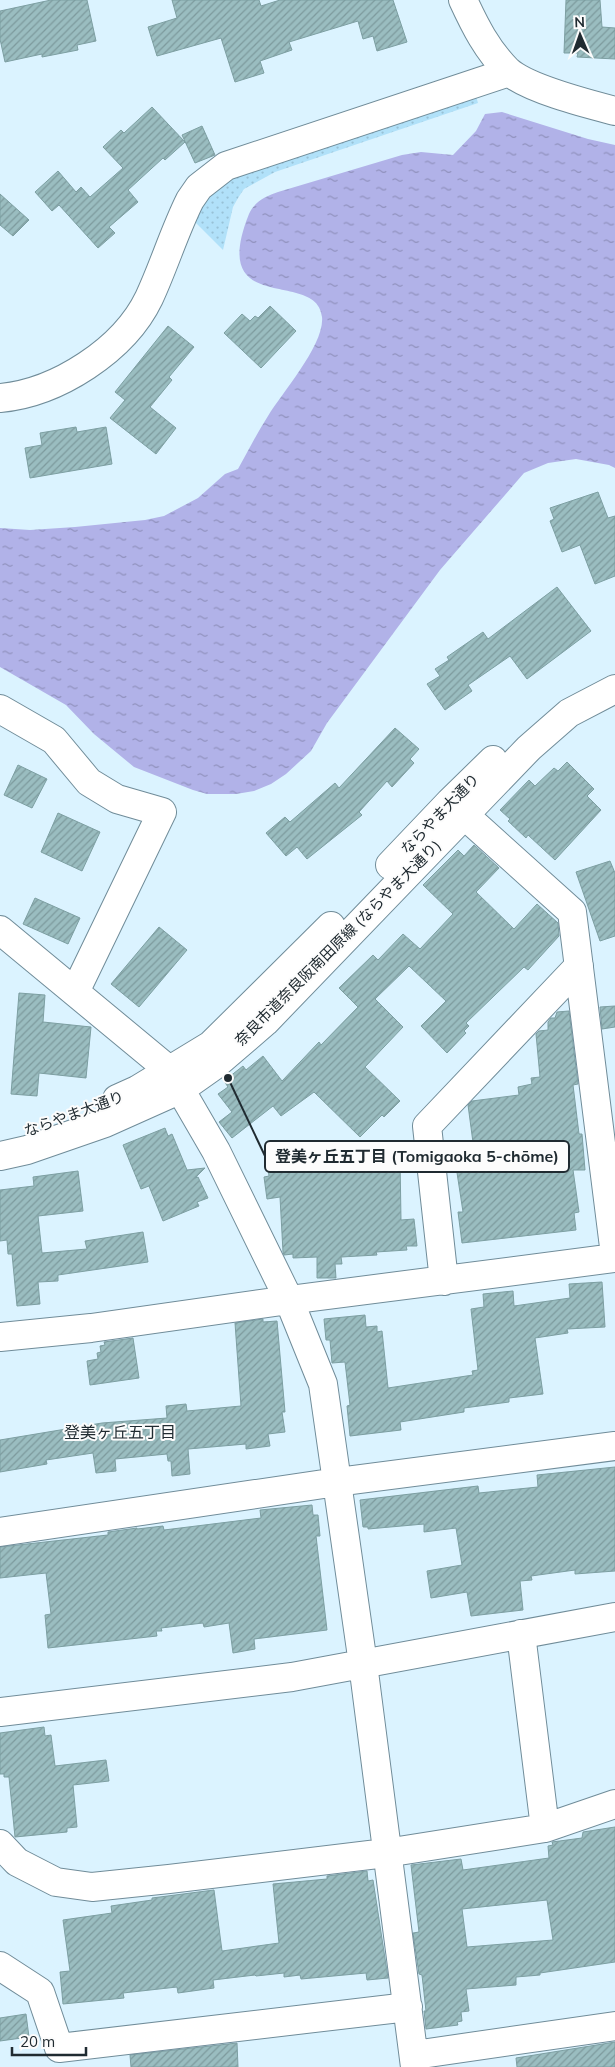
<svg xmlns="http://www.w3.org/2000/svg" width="615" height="2067" viewBox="0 0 615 2067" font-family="Mulish,'Noto Sans JP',sans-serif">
  <defs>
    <pattern id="grass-dots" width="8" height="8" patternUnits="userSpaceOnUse" patternTransform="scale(1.25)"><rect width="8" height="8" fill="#b1e1f9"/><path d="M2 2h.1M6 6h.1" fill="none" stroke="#98c1d6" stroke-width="1.8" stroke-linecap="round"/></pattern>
    <pattern id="water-ripples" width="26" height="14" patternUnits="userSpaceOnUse" patternTransform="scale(1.25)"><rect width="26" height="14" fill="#b1b2e8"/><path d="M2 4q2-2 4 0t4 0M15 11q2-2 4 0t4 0" fill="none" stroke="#9091bd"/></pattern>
    <pattern id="building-hatch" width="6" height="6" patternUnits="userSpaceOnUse" patternTransform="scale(1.25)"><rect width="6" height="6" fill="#9abdc0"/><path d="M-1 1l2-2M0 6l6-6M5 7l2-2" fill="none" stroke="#7d9a9d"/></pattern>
  </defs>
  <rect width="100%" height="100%" fill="#dbf3ff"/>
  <path fill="url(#grass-dots)" d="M476,96l2,7 -203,69 -31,17 -6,9 -5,9 -10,43 -29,-29 17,-27 26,-18z"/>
  <path fill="url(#water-ripples)" d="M502,112l86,27 27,6v323l-6,-3 -33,-6 -28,4 -24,10 -84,97 -113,153 -16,28 -25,23 -15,10 -17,7 -18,3h-29l-14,-4 -59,-23 -40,-33 -28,-29 -66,-38v-139l30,2 45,-3 70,-7 19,-4 34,-18 27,-24 13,-5c10,-18 19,-36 30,-53 14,-23 57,-72 54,-99 -5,-49 -115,2 -73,-103 5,-12 17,-18 29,-22l124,-37 19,-3 32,3 23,-24 9,-17z"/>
  <path fill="url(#building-hatch)" stroke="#7d9fa2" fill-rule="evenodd" d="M51,0h36l9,41 -19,4 1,5 -36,7v-3l-37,8 -5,-23v-28z
    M172,0h87l2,6 19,-6h113l14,42 -30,9 -4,-15 -10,3 -5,-18 -69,21 3,8 -32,11 4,12 -29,9 -14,-44 -64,18 -9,-29 29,-9z
    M566,0h34l2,27 13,1v31l-38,-2 1,-4h-14z
    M152,107l33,35 -20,18 -2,-2 -35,32 10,12 -29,25 6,6 -17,15 -39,-43 -7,6 -17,-19 23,-21 18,21 5,-5 9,10 33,-29 -20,-21 18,-17 3,3z
    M202,126l13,29 -20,8 -13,-28z
    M0,194l29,26 -16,16 -13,-11z
    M270,306l26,25 -35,37 -37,-35 18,-19 8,7 5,-5 3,2z
    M168,326l26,21 -25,30 3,3 -22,27 26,21 -20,26 -46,-36 15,-18 -10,-8z
    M76,427l1,5 29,-5 6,37 -82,14 -5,-30 17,-3 -2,-12z
    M598,492l10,26 7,-2v60l-20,8 -15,-39 -18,7 -12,-31 4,-2 -4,-11z
    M557,587l34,44 -64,48 -17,-23 -42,29 4,6 -27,19 -18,-26 13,-8 -5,-7 14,-9 -2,-3 36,-25 5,7z
    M395,728l24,21 -9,10 4,4 -22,24 -5,-6 -28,31 3,3 -55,44 -10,-12 -11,9 -20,-23 19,-16 5,5 45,-39 4,5z
    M567,762l27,27 -7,7 14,14 -46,50 -27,-25 -2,3 -18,-17 2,-2 -10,-9 29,-30 6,6 19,-18 4,3z
    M18,765l29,14 -15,29 -28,-13z
    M58,813l42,19 -18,39 -41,-19z
    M474,845l25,23 -23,24 38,37 23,-25 21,19 1,13 -31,34 -4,-3 -58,56 3,3 -5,5 2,2 -19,20 -26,-27 25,-25 -37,-35 -34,33 28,28 -38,40 35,34 -16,16 -2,-2 -22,22 -46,-45 -33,24 -8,-10 -41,32 -13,-16 13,-10 -14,-18 10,-7 -4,-6 19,-15 3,4 17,-14 19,25 37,-39 2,3 37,-38 -19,-19 34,-33 5,5 25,-26 17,15 33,-35 -30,-29 35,-35 6,6z
    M610,861l5,12v63l-15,5 -24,-69z
    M35,898l45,20 -12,26 -45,-20z
    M159,927l28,23 -48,57 -28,-23z
    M19,993l26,2 -2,27 48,5 -5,51 -47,-5 -2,23 -26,-2z
    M615,1006v21l-13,2 -2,-22z
    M569,1011l9,73 -5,1 6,49h3l3,36h-12l6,42 -5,1 2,17 -114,13 -4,-31h5l-9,-59 20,-3 -6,-45 4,-4 47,-6 -1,-8 14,-3 -1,-6 9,-1 -4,-43 3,-3 9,-1v-8l3,-4h4l2,-6z
    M165,1128l3,8 4,-2 15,36 18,-2 -10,10 3,-1 10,21 -11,4 2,4 -36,15 -14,-35 -8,3 -18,-44z
    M346,1151l-9,9 63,-1 1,61 13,-1 3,27h-11l1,4 -31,2 1,3 -36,2 1,7h-7l1,14h-19v-21l-24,1v-4l-9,1 -1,-3 -3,-55 -13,2 -3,-22 5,-1 -2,-16z
    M78,1171l5,40 -45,5 4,37 45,-4 -2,-8 58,-9 5,30 -90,13v6l-20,1 2,22 -23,2 -5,-52h-4l-1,-14 -7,1v-51l34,-4 -1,-9z
    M602,1282l3,45 -38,2 1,4 -33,5 8,56 -34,4v4l-45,6v4l-64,10 1,8 -51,6 -3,-30 3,-1 -5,-43 -13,1 -2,-23h-4l-2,-21 41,-4 1,12 11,-1v6l5,-1 6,57 85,-13 -1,-4 6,-1 -7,-61 13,-2 -1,-13 30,-3 1,15 56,-8 -1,-14z
    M263,1319v3l14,-1 8,91h-3l3,20 -17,2 2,12 -24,3v-5l-58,5 2,25 -18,2 -1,-15h-3l-1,-7 -52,5 1,12 -20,2 -3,-20 -47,7 1,4 -47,8v-32l102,-17 65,-5 -1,-12 20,-2 1,7 54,-5 -6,-83z
    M133,1338l6,40 -49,7 -3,-24 11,-2 -1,-6 4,-1 -1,-6 5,-1 -1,-3z
    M615,1467v104l-40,3v-4l-44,6 1,4 -12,1 3,29 -52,6 -4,-24 -36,6 -4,-27 35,-6 -6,-37 -32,4v-8l-56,5v-2h-5l-3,-27 118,-14 1,7 59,-6 -1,-12z
    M312,1505l1,10h5l2,21h-4l11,94 -73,9 1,10 -22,4 -4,-30 -25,4 -1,-4 -42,5 1,3h-6l1,5 -109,12 -3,-33 6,-1 -5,-41 -46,5v-31l108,-12v-3l29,-4v1l26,-3 1,4 97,-12 -1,-8z
    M44,1727l1,9 6,-1 4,31 51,-6 3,21 -36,4 4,42 -10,1v4l-52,5 -6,-60h-5v-3h-4v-41z
    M615,1827v135l-75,11v2l-24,2v8l-50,4 3,22 -8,1 1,9 -5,1 1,3 -32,4 -2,-18h2l-4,-36 -3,-1 -6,-41 6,-1 -8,-67 50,-6 2,11 86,-12 -1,-12 5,-1 -1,-3 30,-4 1,-6zM547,1900l6,40 -86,7 -5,-38z
    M367,1871l1,10 5,-1 15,98 -21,2 -1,-7 -65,6 -1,-4 -16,2v-4l-28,3 -1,-1 -42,5 1,8 -36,5 -1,-6 -54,6 1,5 -61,6 -3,-32 10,-1 -7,-51 49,-7 -1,-7 41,-6v-2l62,-8 8,61 57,-8 -6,-59 54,-5v-3z
    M26,2014l3,23 -29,4v-23z
    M615,2042v25h-98l-1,-9z
    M237,2043l1,24h-107l-1,-12z"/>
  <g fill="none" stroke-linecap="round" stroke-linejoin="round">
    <g stroke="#708c99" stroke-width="30">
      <path id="minor" d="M463,0c12,26 24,50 45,71 20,18 80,33 107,40
        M0,398c57,-5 124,-48 149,-100 15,-32 25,-66 41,-98l9,-13 27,-21 283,-94
        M0,709l54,31 35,42 28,17 45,13 -87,180
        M451,803l121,109 43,343
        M390,865l60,-63 43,-42
        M0,930l169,140 47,81 73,149 34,84 40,280 52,403
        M117,1099l20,-9 74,-45 120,-119
        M0,1156l27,-6 78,-27 76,-34 34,-24 50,-43 264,-274 40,-35 46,-24
        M444,1281l-17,-155 152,-160
        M0,1337l91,-9 198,-28 326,-42
        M0,1532l337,-50 278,-36
        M521,1634l24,194
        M0,1712l292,-35 323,-60
        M0,1844l17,18 39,20 36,5 77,-8 217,-26 159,-25 70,-24
        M0,1966l40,26 19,56 349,-41
        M414,2055l201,-29"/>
    </g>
    <use href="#minor" stroke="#fff" stroke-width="28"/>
  </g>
  <g text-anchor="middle" stroke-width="4" stroke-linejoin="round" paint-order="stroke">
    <g font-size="15" fill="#202b31" stroke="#fcfcfc">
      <text transform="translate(440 814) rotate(-46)" y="5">ならやま大通り</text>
      <text transform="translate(338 943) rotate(-45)" y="5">奈良市道奈良阪南田原線 (ならやま大通り)</text>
      <text transform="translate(74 1114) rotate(-20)" y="5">ならやま大通り</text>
    </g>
    <g font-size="16" fill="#202b31" stroke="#fcfcfc">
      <text x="120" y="1438">登美ヶ丘五丁目</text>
    </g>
  </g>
  <path fill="none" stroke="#202b31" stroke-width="2" d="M228 1078L265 1156"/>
  <circle fill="#202b31" stroke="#fcfcfc" stroke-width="2" cx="228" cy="1078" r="5"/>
  <rect fill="#fcfcfc" stroke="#202b31" stroke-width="2" x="265" y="1141" width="304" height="31" rx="5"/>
  <g font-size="16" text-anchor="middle" font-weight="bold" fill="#202b31">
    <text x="417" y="1162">登美ヶ丘五丁目 (Tomigaoka 5-chōme)</text>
  </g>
  <g transform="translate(580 35) rotate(358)" stroke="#fcfcfc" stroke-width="4" paint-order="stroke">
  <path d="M0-4L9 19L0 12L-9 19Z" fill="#202b31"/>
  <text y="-8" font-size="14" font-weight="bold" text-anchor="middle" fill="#202b31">N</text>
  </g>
  <path d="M12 2047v8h74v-8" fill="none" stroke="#202b31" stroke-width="2.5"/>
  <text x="20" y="2047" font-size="15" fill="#202b31" stroke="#fcfcfc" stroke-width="4" paint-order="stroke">20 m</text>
</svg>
